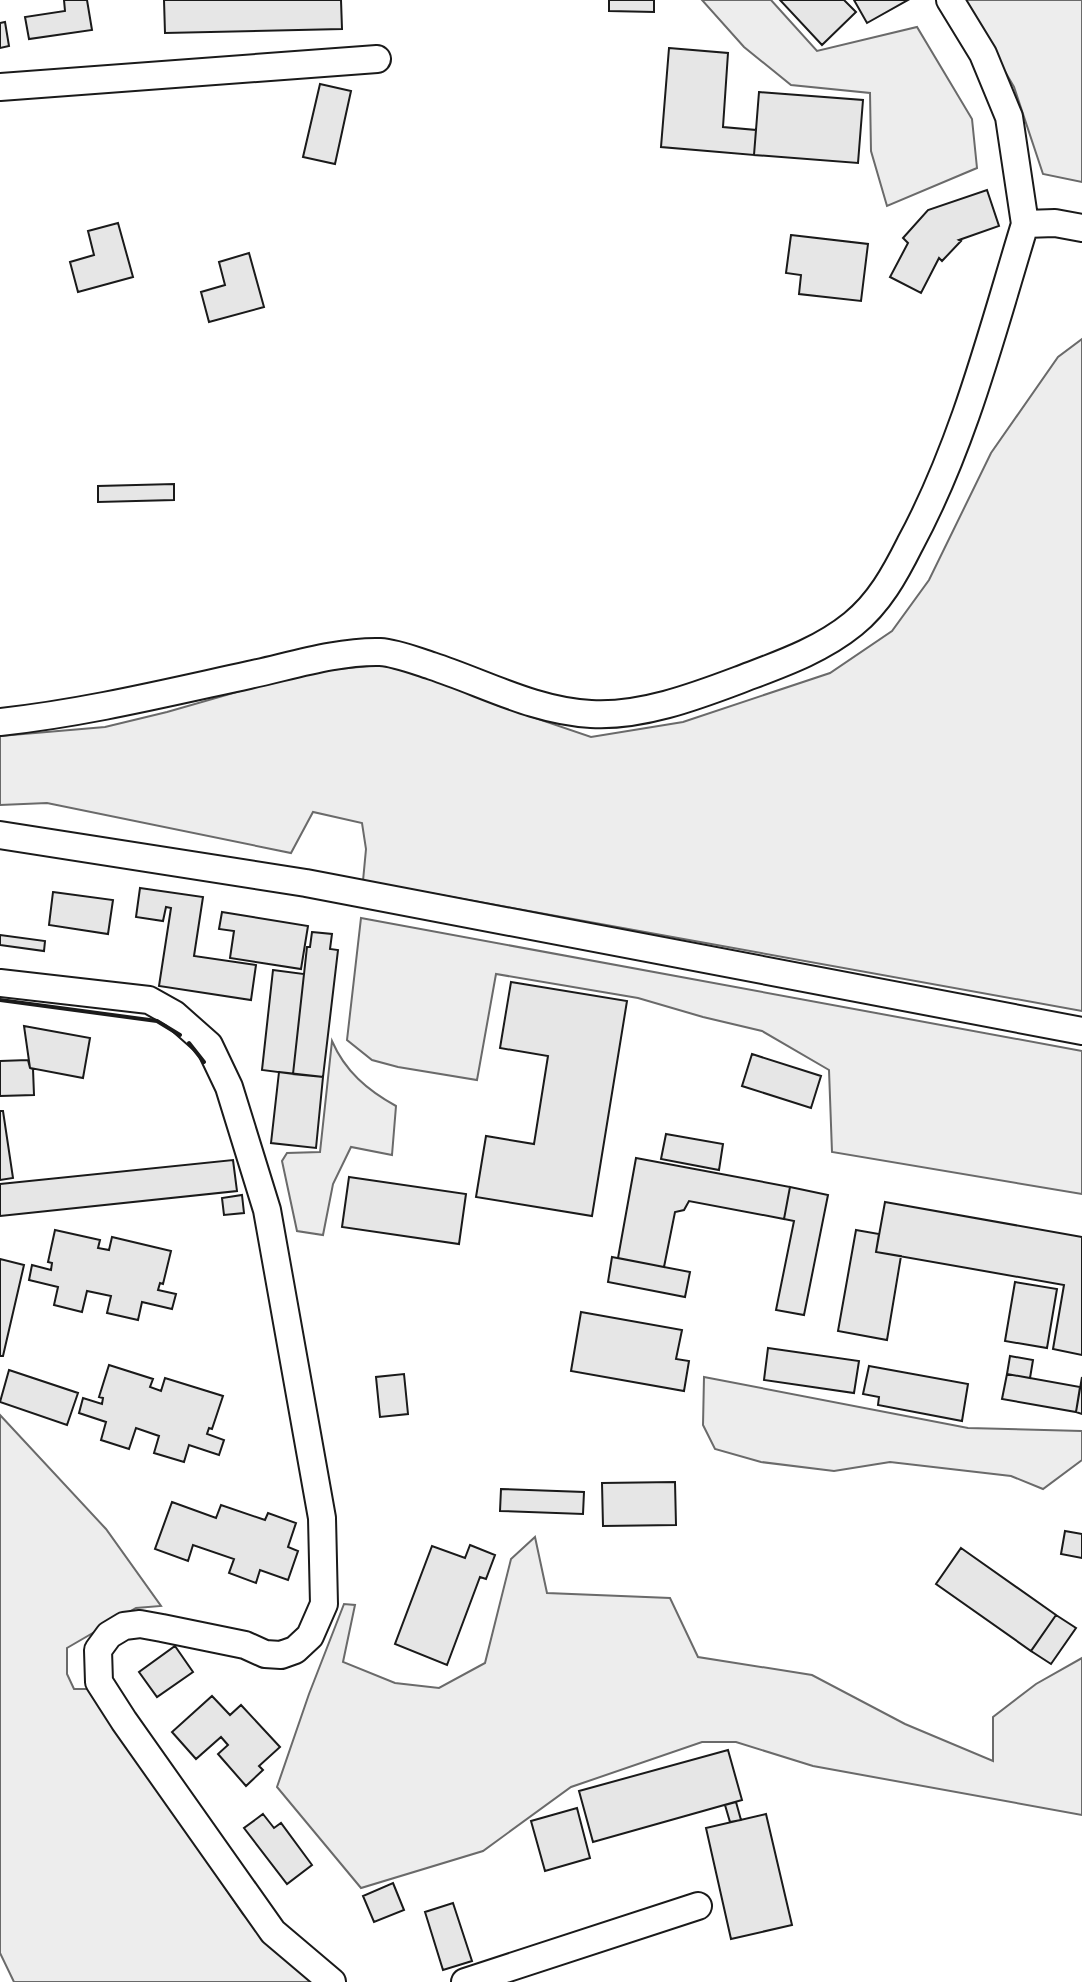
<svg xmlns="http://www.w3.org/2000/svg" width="1082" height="1982" viewBox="0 0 1082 1982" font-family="Rubik,sans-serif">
  <rect width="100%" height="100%" fill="#fff"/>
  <path fill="#ededed" stroke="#6a6a6a" stroke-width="2" d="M702,0h69l46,51 100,-24 55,92 5,49 -90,38 -16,-55 -1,-58 -79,-8 -47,-38z
    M963,0h119v182l-39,-8 -29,-87z
    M1082,339v672l-719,-130 3,-32 -4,-26 -49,-11 -22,41 -244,-50 -47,2v-69l105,-9 62,-15 140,-40 73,-7 61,14 56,26 94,32 92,-15 147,-49 62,-42 37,-51 62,-127 67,-96z
    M361,918l721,133v143l-250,-42 -3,-82 -67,-39 -59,-14 -65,-19 -142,-24 -19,106 -79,-13 -26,-7 -25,-20z
    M332,1041c13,30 35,49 64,65l-4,49 -41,-8 -18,37 -10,51 -26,-4 -15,-70 5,-8 33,-1z
    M704,1377l264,51 114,3v29l-39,29 -32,-13 -121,-14 -56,9 -73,-9 -46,-13 -12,-24z
    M0,1415l106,114 55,77 -25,2 -69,40v26l7,15h16l153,225 46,47 29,21h-304l-14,-29z
    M535,1537l12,56 123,5 28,59 114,18 93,49 88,37v-44l43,-33 46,-26v157l-269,-49 -77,-24h-34l-131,45 -88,64 -122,37 -84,-101 32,-93 35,-90 11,1 -12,57 52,21 44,5 46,-25 26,-104z"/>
  <path fill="#e6e6e6" stroke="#1a1a1a" stroke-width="2" d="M64,0h23l5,30 -63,9 -4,-22 40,-6z
    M164,0h177l1,29 -177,4z
    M609,0h45v12l-45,-1z
    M780,0h64l12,12 -34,33z
    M854,0h54l-41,23z
    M5,22l4,24 -9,2v-25z
    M669,48l59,5 -5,74 33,3 -2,25 -93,-8z
    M320,84l31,7 -16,73 -32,-7z
    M759,92l104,8 -5,63 -104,-8z
    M987,190l12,36 -40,14 2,1 -19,20 -3,-3 -18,35 -31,-16 18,-34 -5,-5 25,-28z
    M118,223l15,54 -55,15 -8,-30 24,-7 -6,-24z
    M791,235l77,9 -7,57 -62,-7 2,-19 -15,-2z
    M249,253l15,54 -55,15 -8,-30 24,-7 -6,-23z
    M174,484v16l-76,2v-16z
    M140,888l63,9 -9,59 62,9 -5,35 -92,-14 12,-78 -5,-1 -3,14 -27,-4z
    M53,892l60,8 -5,34 -59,-9z
    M222,912l86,14 -7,43 -71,-11 4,-27 -15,-2z
    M312,932l20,2 -2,15 8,1 -15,127 -30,-3 14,-127h3z
    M0,935l45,6 -1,10 -44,-6z
    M273,970l31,4 -11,100 -31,-4z
    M511,982l116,19 -35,215 -116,-19 10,-61 48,8 14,-88 -48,-8z
    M24,1026l66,12 -7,40 -53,-10z
    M752,1054l69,22 -10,32 -69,-22z
    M28,1060l2,8 3,1 1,26 -34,1v-35z
    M279,1072l44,5 -7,71 -45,-5z
    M0,1111h3l10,67 -13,2z
    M666,1134l57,10 -4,26 -58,-11z
    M636,1158l154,29 -6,32 -95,-18 -5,9 -9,2 -11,55 -46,-9z
    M233,1160l4,31 -237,25v-32z
    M349,1177l117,17 -7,50 -117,-17z
    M790,1187l38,8 -24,120 -28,-5 18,-89 -10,-2z
    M242,1195l2,18 -20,2 -2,-17z
    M885,1202l197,35v118l-29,-6 11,-64 -188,-33z
    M55,1230l45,10 -2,8 11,2 3,-13 59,14 -8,33 -3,-1 -2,7 18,4 -4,15 -30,-7 -4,18 -31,-7 4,-17 -24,-5 -5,21 -28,-7 4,-18 -29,-7 3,-15 19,5 1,-7 -4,-1z
    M856,1230l23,4 -3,18 25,4 -14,84 -49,-9z
    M612,1257l78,15 -5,25 -77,-15z
    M0,1259l24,6 -21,91h-3z
    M1015,1282l42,7 -10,59 -42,-7z
    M581,1312l101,18 -6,29 13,2 -5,30 -113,-20z
    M768,1348l91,13 -5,32 -90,-13z
    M1010,1356l23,4 -3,18 -23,-4z
    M109,1365l44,14 -3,8 11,4 4,-13 58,18 -11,33 -3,-1 -2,6 17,6 -5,15 -30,-10 -5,17 -30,-9 5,-17 -23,-8 -7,21 -28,-9 5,-18 -27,-9 4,-15 19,6 1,-6 -4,-1z
    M869,1366l99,18 -6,37 -84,-16 1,-8 -16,-3z
    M9,1370l69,23 -11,32 -67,-23z
    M404,1374l4,40 -28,3 -4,-40z
    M1007,1374l73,13 -4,25 -74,-13z
    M1082,1377v37l-6,-2z
    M675,1482l1,43 -73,1 -1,-43z
    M501,1489l83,3 -1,22 -83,-3z
    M172,1502l44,16 5,-13 44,15 3,-7 28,10 -8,24 10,4 -10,29 -28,-10 -4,13 -27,-10 5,-14 -41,-14 -5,16 -33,-12z
    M1065,1531l17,3v24l-21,-4z
    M470,1545l25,10 -9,24 -6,-2 -33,88 -52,-21 37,-98 33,12z
    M961,1548l95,67 -25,36 -95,-67z
    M1056,1615l20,13 -25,36 -20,-13z
    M175,1646l18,26 -36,25 -18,-25z
    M212,1696l18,19 11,-10 39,42 -21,19 4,4 -17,16 -28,-32 10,-9 -7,-8 -25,22 -24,-27z
    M728,1750l14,50 -149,42 -14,-51z
    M736,1802l5,18 -11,2 -5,-17z
    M577,1808l13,50 -45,13 -14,-50z
    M263,1814l11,14 7,-5 31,42 -25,19 -43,-56z
    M766,1814l26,111 -61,14 -25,-111z
    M393,1883l11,27 -30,12 -11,-26z
    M453,1903l19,58 -29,9 -18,-58z"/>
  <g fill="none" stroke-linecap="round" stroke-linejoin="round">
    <g stroke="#1a1a1a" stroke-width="30">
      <path id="minor" d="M950,0l33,54 26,63 16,107
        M0,87l377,-28
        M0,722c84,-9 166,-29 249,-47 42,-9 88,-24 131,-23 17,1 36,9 52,14 52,17 102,45 159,48 49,3 103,-17 148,-34 39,-15 81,-29 114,-56 26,-21 42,-50 57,-80 54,-100 82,-212 115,-320l30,-1 27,5
        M0,835l306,48 776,148
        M0,983l149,17 25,14 35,31 20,42 38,123 55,308 2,86 -14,32 -15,14 -14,5 -16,-1 -20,-9 -83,-17 -22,-4 -16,2 -15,9 -11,15 1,32 25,39 149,211 59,50
        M465,1982l233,-76"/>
    </g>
    <use href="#minor" stroke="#fff" stroke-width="26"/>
    <path stroke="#1a1a1a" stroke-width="4" d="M0,1000l157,21 23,14
      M189,1043l15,19"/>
  </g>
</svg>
